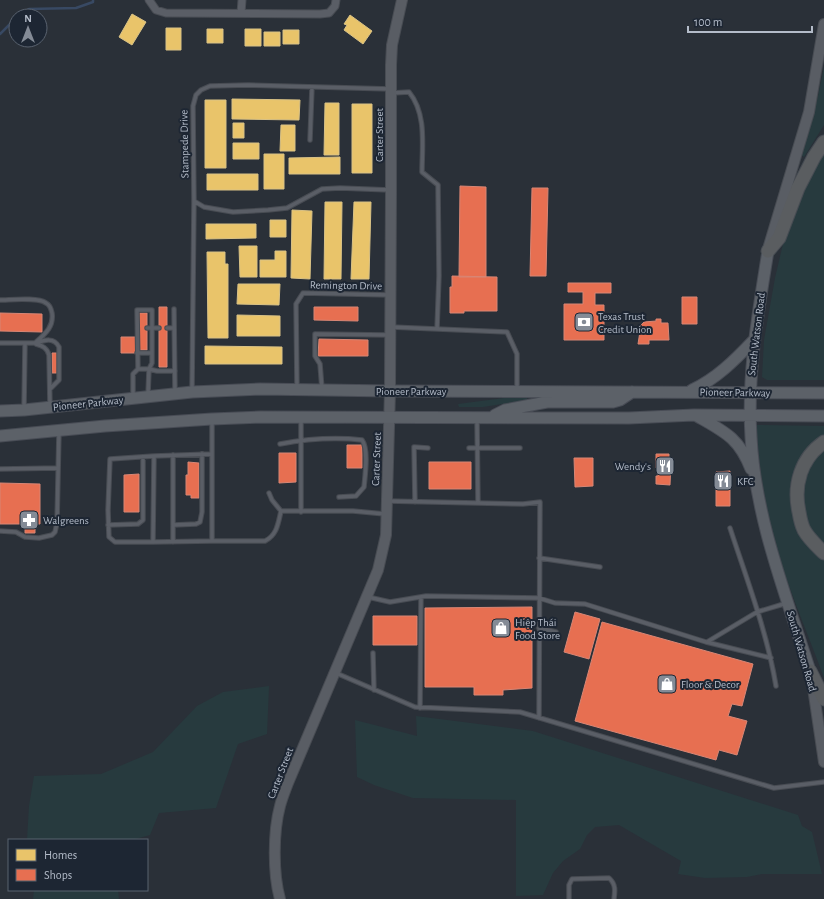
<svg xmlns="http://www.w3.org/2000/svg" width="824" height="899" viewBox="0 0 824 899" font-family="'Alegreya Sans',sans-serif">
  <rect width="100%" height="100%" fill="#2a3038"/>
  <path fill="#273a3e" d="M824,67v58l-20,32 -3,-2 17,-59z
    M824,150v230h-57l-5,-3 2,-37 11,-62 11,-47 18,-46z
    M527,397v3l-44,7h-24l-1,-3 46,-6z
    M756,425l68,1v9l-10,7 -22,41 -1,15 1,14 4,10 28,33v123c-16,-45 -36,-89 -49,-135 -11,-39 -16,-78 -19,-118z
    M824,446v99l-7,-6 -13,-20 -2,-41z
    M269,686l-2,48 -29,10 -22,64 -57,5 -9,22 -18,5h-105l2,-34 5,-30 67,-2 52,-22 44,-46 26,-14z
    M416,716l117,15 265,84 4,11 10,6 10,42h-60l-15,3 -42,1 -27,-4 3,-13 -62,-36 -24,2 -8,8 -7,14 -17,12 -10,12 -10,22 -27,1v-96l-103,-2 -39,-13 -17,-8 -2,-57 62,16z
    M34,890h84l1,9h-86z"/>
  <path fill="#e9c46a" stroke="#d9c286" d="M132,14l14,8 -14,23 -13,-8z
    M350,15l22,16 -9,13 -19,-14 3,-5 -3,-1z
    M166,28h15v22h-15z
    M207,29h16v14h-16z
    M245,29h16v17h-16z
    M283,30h16v14h-16z
    M264,32h16v14h-16z
    M232,99l68,1 -1,20 -67,-1z
    M205,100h21v68h-21z
    M325,103h14v52h-15z
    M352,104h20v69h-20z
    M233,123h11v15h-11z
    M281,125h14v26h-15z
    M233,143h26v16h-26z
    M264,154h20v35h-20z
    M340,157v17h-51v-16z
    M207,174h51v16h-51z
    M325,202h17l-1,77h-17z
    M354,202h17l-2,77h-18z
    M292,210l20,1 -2,68 -19,-1z
    M270,220h16v17h-16z
    M206,224h50v14l-50,1z
    M239,246h18v31h-17z
    M275,251h11v26h-26v-17h15z
    M207,252h18v12h3v74h-20z
    M238,284h42l-1,21 -42,-1z
    M237,315l43,1v20h-43z
    M205,346l77,1v17h-77z"/>
  <path fill="#e76f51" stroke="#d88675" d="M460,186l26,1v90h-27z
    M532,188h16l-2,88h-16z
    M452,276l45,1v34h-33v2h-14v-26h2z
    M568,283h43v10h-16v12h9v35h-40v-36h19v-12h-15z
    M682,297h15v27h-15z
    M159,307h8v60h-8z
    M314,307h44v14l-44,-1z
    M0,313l42,1v18l-42,-1z
    M139,313h8v37h-8z
    M656,319h5v4h7l1,17h-20v4h-11l3,-19 3,-3 12,-1z
    M121,337h15v16h-15z
    M319,339l49,1v16h-50z
    M52,353h5v20h-5z
    M347,445h15v23h-15z
    M279,453h17v29l-17,1z
    M656,454h13v8h2l-1,23 -14,-1v-8h2v-8h-2z
    M574,458h19v28l-18,1z
    M188,462l11,1v35h-8v-3h-5v-20h2z
    M429,462h42v27h-42z
    M730,471v35h-14v-34z
    M139,474v38h-15v-37z
    M0,483l40,1v40h-5v9h-10v-9h-25z
    M532,607v81l-29,2v5h-29v-8h-49v-79z
    M575,612l25,7 -11,40 -25,-7z
    M373,616h44v29h-44z
    M602,622l151,42 -11,42 -10,-2 -4,12 19,5 -10,34 -18,-5 -3,10 -141,-39z"/>
  <g fill="none" stroke-linecap="round" stroke-linejoin="round">
    <path stroke="#384963" stroke-width="2.5" d="M19,16l10,-7 47,-1 17,-6v-2
      M0,34l16,-16"/>
    <g stroke="#484c53" stroke-width="5.5">
      <path id="lane" d="M392,93l17,-1c18,22 13,54 13,80l16,13 1,91 -2,53
        M310,140l2,-53
        M194,201l10,6 29,5 35,-2 19,-2 35,-19 18,-1 50,2
        M0,300c10,0 38,-3 46,3 4,2 5,5 6,10 2,14 -7,21 -17,30h-35
        M174,309l1,84
        M391,327l116,5 10,22v37
        M147,328h12
        M167,328h7
        M36,343c9,-3 18,-6 23,4v33l-9,9
        M36,344c7,2 11,4 13,11l1,51
        M137,353h15
        M297,388l-1,-84 7,-11 87,2
        M322,389l-2,-25 -5,-8v-22l73,1
        M192,391l2,-190 -1,-95 3,-11 5,-5 9,-4 38,-1 143,4
        M148,395l1,-26 3,-6v-53h-15l1,59h11l8,2h18
        M133,396v-22l5,-5
        M24,408l1,-65
        M301,418v94
        M477,420l1,83
        M280,444c27,-5 55,-7 82,-4 7,9 3,36 2,47l-8,9 -17,1
        M469,448h51
        M211,454l-57,2 -1,86 59,-1v-119
        M0,469l58,-1
        M269,493l3,7 9,11h72l32,3
        M387,501l136,3 17,-2 -1,216
        M415,502l-1,-55 14,1
        M108,525l30,-1 5,-4v-63
        M173,525l23,-1 4,-2 2,-10v-58
        M730,528c17,52 37,104 46,158
        M0,531l16,1 9,5 14,1 13,-3 3,-3 2,-9 2,-92
        M212,541h53c12,-6 13,-17 16,-30
        M153,542h-38l-6,-5 -1,-27 2,-51 44,-3
        M173,542v-87
        M539,558l61,9
        M368,597l22,5 36,-6 113,2 16,5 30,1 121,38 65,16
        M539,628l17,4
        M707,642l50,-30 30,-9
        M373,653l1,37
        M336,673l79,34 105,5 254,76 50,-6
        M420,708l1,-111
        M569,899v-14l3,-6 37,-1c7,6 6,13 5,21"/>
    </g>
    <g stroke="#484c53" stroke-width="9">
      <path id="street" d="M149,0l7,10 10,3 154,1 9,-1 6,-7 1,-6
        M241,13l1,-13"/>
    </g>
    <g stroke="#484c53" stroke-width="12">
      <path id="secondary" d="M768,249l41,-137 15,-88
        M812,681l12,81
        M280,899c-7,-25 -7,-67 0,-93 2,-8 5,-15 8,-23l90,-213 8,-35 4,-144 1,-201v-125l1,-20 10,-45"/>
    </g>
    <g stroke="#484c55" stroke-width="13">
      <path id="primary" d="M768,251c-10,63 -21,123 -17,186 4,81 35,158 59,234
        M692,390c24,-11 43,-30 61,-49
        M0,411l24,-1 168,-18 68,-3 130,2 434,2
        M495,415l10,-5 42,-8h66l7,-2 12,-8
        M697,416c28,16 42,22 54,53
        M0,436l105,-10 107,-7 48,-2 369,1 65,-3 130,1"/>
    </g>
    <g stroke="#474c53" stroke-width="15">
      <path id="highway" d="M768,251l11,-13 19,-50 16,-31 10,-15
        M824,442c-23,16 -31,43 -25,70 1,6 2,12 5,18 5,9 13,16 20,23
        M810,671l14,28"/>
    </g>
    <use href="#lane" stroke="#5a5e66" stroke-width="3.5"/>
    <use href="#street" stroke="#5a5e66" stroke-width="7"/>
    <use href="#secondary" stroke="#595d64" stroke-width="10"/>
    <use href="#primary" stroke="#5c6168" stroke-width="11"/>
    <use href="#highway" stroke="#5a5d60" stroke-width="13"/>
  </g>
  <defs>
    <g id="bank-square" transform="scale(1)"><rect x="-9" y="-9" width="18" height="18" rx="4" fill="#848b96" stroke="#1d2633"/><path d="M-6-4H6V4H-6ZM0-2.3a2.3 2.3 0 1 0 0 4.6a2.3 2.3 0 1 0 0-4.6Z" fill="#fff"/></g>
    <g id="restaurant-square" transform="scale(1)"><rect x="-9" y="-9" width="18" height="18" rx="4" fill="#848b96" stroke="#1d2633"/><path d="M-5-6h1v4h1v-4h1v4h1v-4h1v5L-1.5 .5V6h-2V.5L-5-1ZM5-6V6H3V1.5H1.5Q1.5-4 5-6Z" fill="#fff"/></g>
    <g id="pharmacy-square" transform="scale(1)"><rect x="-9" y="-9" width="18" height="18" rx="4" fill="#848b96" stroke="#1d2633"/><path d="M-2-6h4v4h4v4h-4v4h-4v-4h-4v-4h4Z" fill="#fff"/></g>
    <g id="shop-square" transform="scale(1)"><rect x="-9" y="-9" width="18" height="18" rx="4" fill="#848b96" stroke="#1d2633"/><path d="M-5-2.5h2.3a2.7 3.5 0 0 1 5.4 0H5L5.5 6h-11ZM-1.5-2.5h3a1.5 2.3 0 0 0-3 0Z" fill="#fff"/></g>
  </defs>
  <g fill-rule="evenodd">
    <use href="#bank-square" x="584" y="322"/>
    <use href="#restaurant-square" x="665" y="466"/>
    <use href="#restaurant-square" x="723" y="481"/>
    <use href="#pharmacy-square" x="29" y="520"/>
    <use href="#shop-square" x="501" y="628"/>
    <use href="#shop-square" x="667" y="684"/>
  </g>
  <g text-anchor="middle" stroke-width="4" stroke-linejoin="round" paint-order="stroke">
    <g font-size="11" fill="#b4bcc9" stroke="#1d2633">
      <text transform="translate(379 135) rotate(-90)" y="4">Carter Street</text>
      <text transform="translate(184 144) rotate(-91)" y="4">Stampede Drive</text>
      <text transform="translate(346 285) rotate(1)" y="4">Remington Drive</text>
      <text transform="translate(756 334) rotate(-83)" y="4">South Watson Road</text>
      <text x="411" y="395">Pioneer Parkway</text>
      <text transform="translate(735 392) rotate(1)" y="4">Pioneer Parkway</text>
      <text transform="translate(88 403) rotate(-6)" y="4">Pioneer Parkway</text>
      <text transform="translate(376 459) rotate(-88)" y="4">Carter Street</text>
      <text transform="translate(802 651) rotate(74)" y="4">South Watson Road</text>
      <text transform="translate(280 773) rotate(-69)" y="4">Carter Street</text>
    </g>
    <g font-size="11" fill="#b4bcc9" stroke="#1d2633" text-anchor="start">
      <text x="598" y="320">Texas Trust<tspan x="598" dy="13">Credit Union</tspan></text>
      <text x="651" y="470" text-anchor="end">Wendy's</text>
      <text x="737" y="485">KFC</text>
      <text x="43" y="524">Walgreens</text>
      <text x="515" y="626">Hiệp Thái<tspan x="515" dy="13">Food Store</tspan></text>
      <text x="681" y="688">Floor &amp; Decor</text>
    </g>
  </g>
  <rect x="8" y="839" width="140" height="52" fill="#1d2633" stroke="#59626f"/>
  <rect x="16" y="849" width="20" height="12" fill="#e9c46a" stroke="#59626f"/>
  <text x="44" y="859" font-size="12" fill="#b4bcc9">Homes</text>
  <rect x="16" y="869" width="20" height="12" fill="#e76f51" stroke="#59626f"/>
  <text x="44" y="879" font-size="12" fill="#b4bcc9">Shops</text>
  <g transform="translate(28 28)"><circle r="19" fill="#1d2633" stroke="#59626f"/>
  <path d="M0-3L7 15L0 10L-7 15Z" fill="#848b96"/>
  <text y="-6" font-size="11" font-weight="bold" text-anchor="middle" fill="#b4bcc9">N</text>
  </g>
  <path d="M688 26v6h124v-6" fill="none" stroke="#b4bcc9" stroke-width="2"/>
  <text x="694" y="26" font-size="12" fill="#b4bcc9" stroke="#1d2633" stroke-width="3" paint-order="stroke">100 m</text>
</svg>
